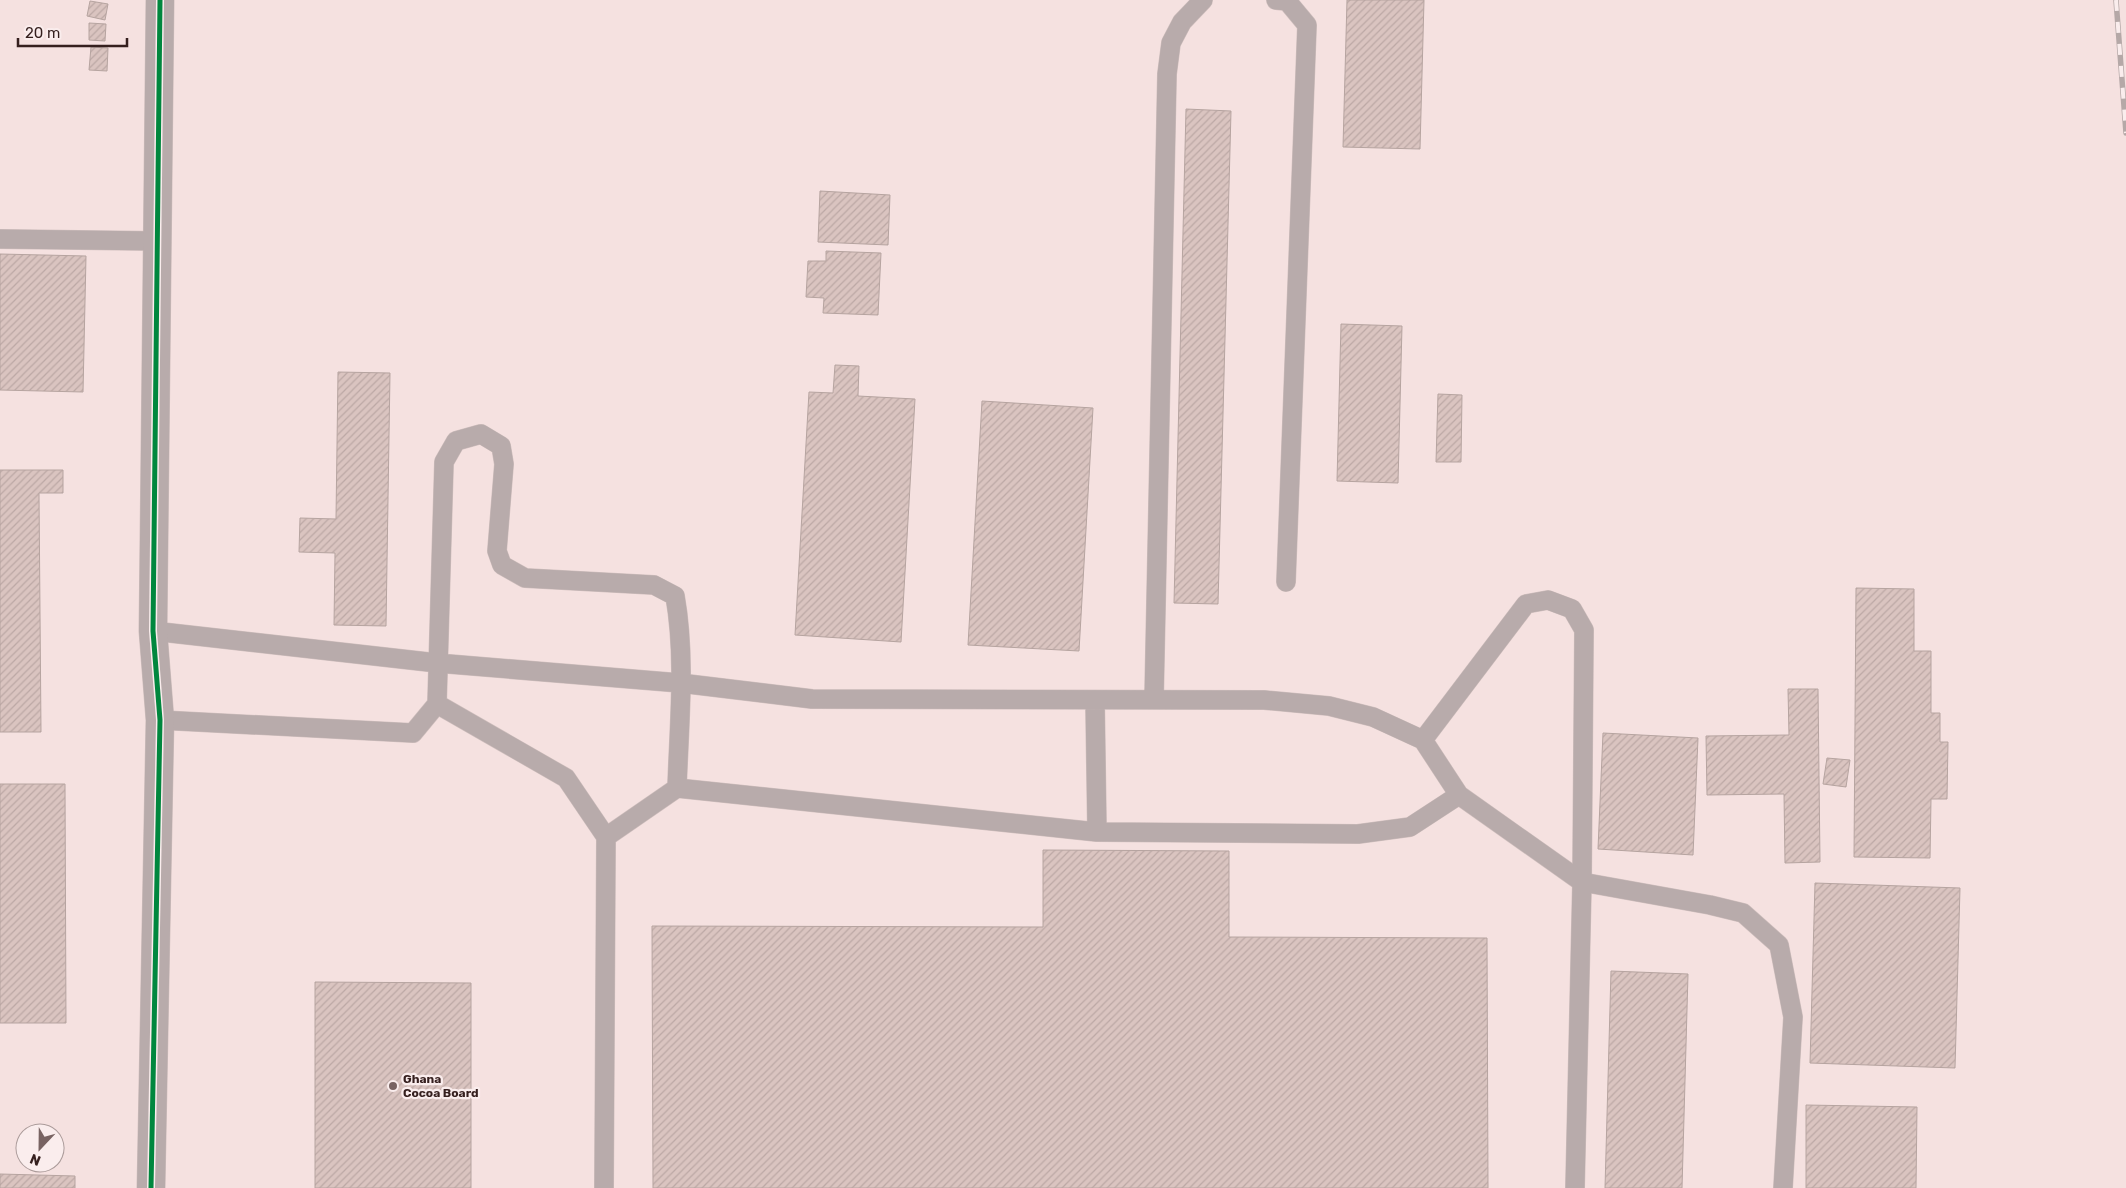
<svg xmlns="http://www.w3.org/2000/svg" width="2126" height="1188" viewBox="0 0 2126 1188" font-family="Rubik,sans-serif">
  <defs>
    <pattern id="building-hatch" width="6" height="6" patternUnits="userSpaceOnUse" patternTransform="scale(1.25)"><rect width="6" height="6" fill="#dac4c0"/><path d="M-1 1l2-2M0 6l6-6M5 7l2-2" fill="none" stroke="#bca8a5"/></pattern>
  </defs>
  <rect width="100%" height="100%" fill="#f5e1e0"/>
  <path fill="url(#building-hatch)" stroke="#b6a4a0" d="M1347,0h77l-4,149 -77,-2z
    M90,1l18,3 -3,16 -18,-4z
    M89,23l17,1 -1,17 -16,-1z
    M91,47l17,1 -1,23 -18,-1z
    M1186,109l45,2 -13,493 -44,-1z
    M820,191l70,4 -2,50 -70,-3z
    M826,251l55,2 -3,62 -55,-2 1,-15 -18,-1 2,-36h18z
    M0,254l86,2 -3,136 -83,-2z
    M1341,324l61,2 -4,157 -61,-2z
    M835,365l24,1 -1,30 57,3 -14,243 -106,-7 14,-243 24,1z
    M338,372l52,1 -4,253 -52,-1 1,-72 -36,-1 1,-34 36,1z
    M1438,394l24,1 -1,67h-25z
    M982,401l111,7 -14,243 -111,-6z
    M0,470h63v23h-24l2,239h-41z
    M1856,588l58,1v62h17v62h9v29h8l-1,57h-16l-1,59 -76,-1z
    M1788,689h30l2,173 -35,1 -1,-69 -77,1 -1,-59 83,-1z
    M1603,733l95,5 -5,117 -95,-6z
    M1827,758l23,2 -4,27 -23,-3z
    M0,784h65l1,239h-66z
    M1043,850l186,1v86l258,1 1,250h-835l-1,-262 391,1z
    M1815,883l145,5 -5,180 -145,-5z
    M1611,971l77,3 -6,214h-77z
    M315,982l156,1v205h-156z
    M1806,1105l111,2 -1,81h-110z
    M0,1174l75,2v12h-75z"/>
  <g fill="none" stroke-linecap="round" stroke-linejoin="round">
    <g stroke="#d1c0bf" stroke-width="20">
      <path id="service" d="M1276,0l11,1 20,24 -21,557
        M0,239l157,2
        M153,631l284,32 243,20 132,16 452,1 65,6 44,11 50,23 36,55 123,87 128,23 33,8 36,32 14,72 -10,171
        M1095,700l2,132
        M1154,700l13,-626 4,-31 11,-21 21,-22
        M437,704l7,-242 12,-21 25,-7 20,12 3,18 -7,87 5,14 23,13 129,7 21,11c11,62 4,129 2,192
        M160,720l253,13 24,-29 129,74 40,59 71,-49 420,44 261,2 52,-7 49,-32
        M1423,740l103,-136 22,-4 24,9 12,21 -2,252 -7,306
        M604,1188l2,-351"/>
    </g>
    <g stroke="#d1c0bf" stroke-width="29">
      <path id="tertiary" d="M151,1188l9,-468 -7,-89 7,-631"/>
    </g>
    <use href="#service" stroke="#b8abab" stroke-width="19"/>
    <use href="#tertiary" stroke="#b8abab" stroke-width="28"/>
    <g stroke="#b5a8a7" stroke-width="5.5">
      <path id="rail" d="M2116,0l10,133"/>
    </g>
    <use href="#rail" stroke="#faeded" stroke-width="4" stroke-dasharray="11" stroke-linecap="butt"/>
    <g stroke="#faeded" stroke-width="8">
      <path id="cycleway" d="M151,1188l9,-468 -7,-89 7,-631"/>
    </g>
    <use href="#cycleway" stroke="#00873e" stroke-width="5"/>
  </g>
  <circle fill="#786362" stroke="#faeded" stroke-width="2" cx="393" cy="1086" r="5"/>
  <g text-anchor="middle" stroke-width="4.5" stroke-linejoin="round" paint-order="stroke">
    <g font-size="12" font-weight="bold" fill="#351f1e" stroke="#faeded" text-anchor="start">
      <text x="403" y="1083">Ghana<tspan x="403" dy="14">Cocoa Board</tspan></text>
    </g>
  </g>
  <g transform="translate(40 1148) rotate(202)"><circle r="24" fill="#faeded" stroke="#ab9b9a"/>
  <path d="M0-4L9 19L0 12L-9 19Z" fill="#786362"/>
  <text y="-8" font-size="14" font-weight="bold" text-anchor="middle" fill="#351f1e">N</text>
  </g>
  <path d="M18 38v8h109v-8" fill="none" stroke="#351f1e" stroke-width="2.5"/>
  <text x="25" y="38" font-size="15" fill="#351f1e" stroke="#faeded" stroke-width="4" paint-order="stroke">20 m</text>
</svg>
